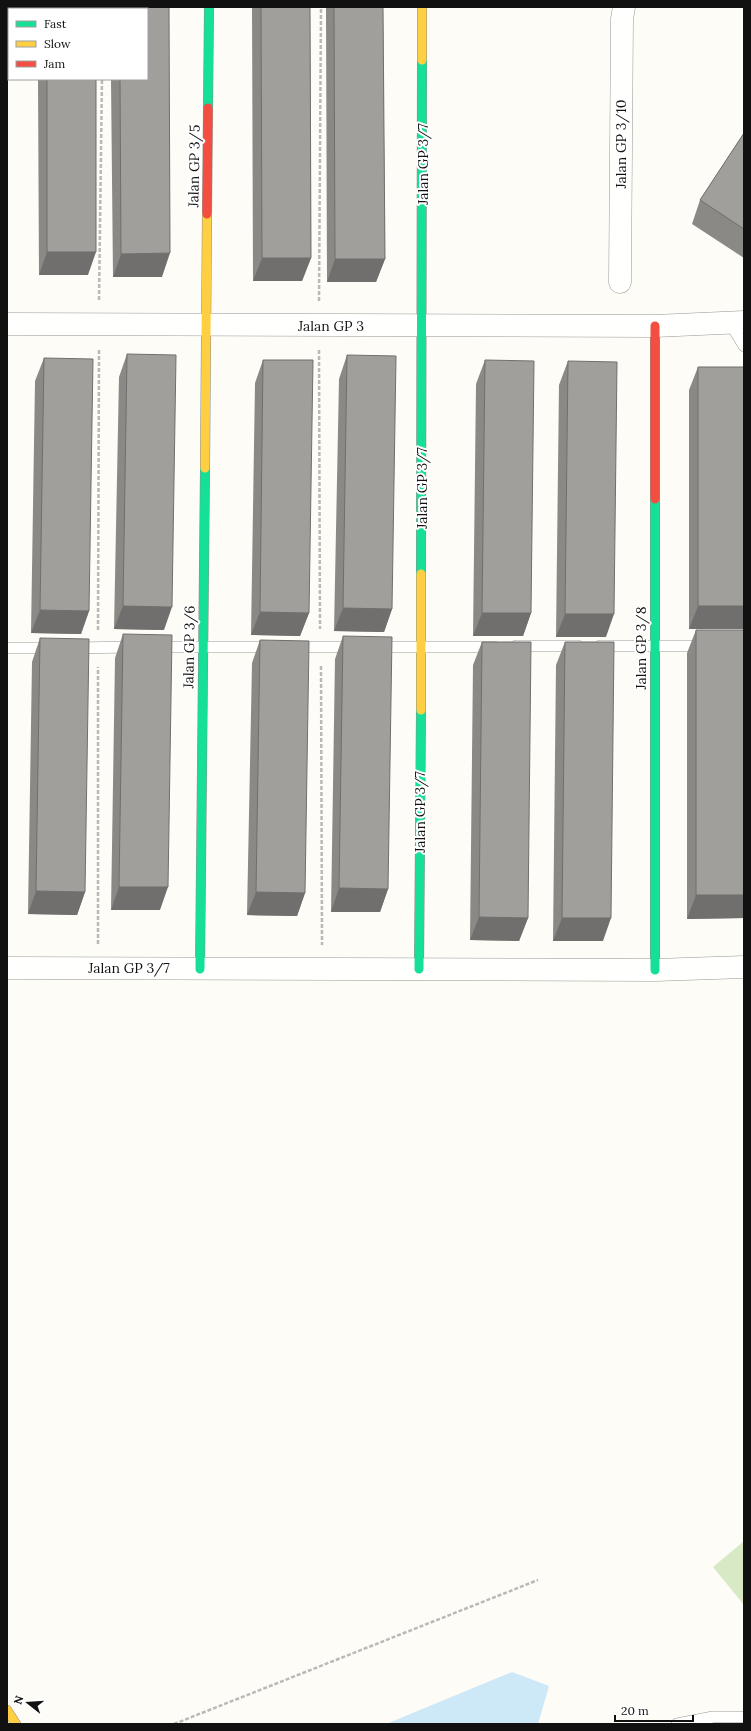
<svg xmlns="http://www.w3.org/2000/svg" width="751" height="1731" viewBox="0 0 751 1731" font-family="Lora,serif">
  <rect width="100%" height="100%" fill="#fdfcf7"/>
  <path fill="#d8eac5" d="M744,1541v64l-31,-38z"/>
  <path fill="#cde8f7" d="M512,1672l37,14 -11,38h-152z"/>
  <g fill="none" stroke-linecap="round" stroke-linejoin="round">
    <g stroke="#979795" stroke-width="12">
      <path id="lane" d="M730,323l14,23
        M516,646h62
        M600,646h104
        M158,647h114
        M294,647h60
        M378,647h116
        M7,648h43
        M74,648l58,-1
        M677,1724l36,-7h31"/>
    </g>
    <g stroke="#979795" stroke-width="23">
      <path id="street" d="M620,282l2,-263 2,-12
        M7,324l648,2 89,-4
        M7,968l648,2 89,-3"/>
    </g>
    <g stroke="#8e8d8b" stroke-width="10">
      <path id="fast" d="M208,108l1,-101
        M655,499v471
        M421,574l1,-514
        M200,969l5,-501
        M419,969l2,-259"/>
    </g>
    <g stroke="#8e8d8b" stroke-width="10">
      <path id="slow" d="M422,7v53
        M205,468l2,-254
        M421,710v-136
        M7,1710l9,14"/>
    </g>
    <g stroke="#8e8d8b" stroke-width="10">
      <path id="jam" d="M207,214l1,-106
        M655,326v173"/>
    </g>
    <path stroke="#b9b9b8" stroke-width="2.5" stroke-dasharray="4 2" stroke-linecap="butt" d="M103,9v-2
      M99,300l3,-221
      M319,301l2,-294
      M319,350l1,279
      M98,630l1,-281
      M321,666l1,279
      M98,944v-277
      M174,1724l364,-144"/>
    <use href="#lane" stroke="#fffffe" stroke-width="11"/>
    <use href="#street" stroke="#fffffe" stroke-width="22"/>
    <use href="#fast" stroke="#16e098" stroke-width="9"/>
    <use href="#slow" stroke="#ffcf43" stroke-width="9"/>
    <use href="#jam" stroke="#f24e42" stroke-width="9"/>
  </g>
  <path fill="#8a8986" d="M38,7h57v2h-57z
    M111,7h58l-7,270h-49l-2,-198h36v-70h-36z
    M252,7h58l1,251 -9,23h-49z
    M326,7h57l2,252 -9,23h-49z
    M38,79h58l-8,196h-49z
    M744,133v125l-52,-34 8,-24z
    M127,354l37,276 -50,-1 5,-252z
    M347,355l45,254 -8,23 -50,-1 5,-252z
    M44,358l45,253 -8,23 -50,-1 4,-252z
    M263,360l46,253 -9,23 -49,-1 4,-252z
    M485,360l46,253 -8,23h-50l3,-252z
    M568,361l38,276h-50l3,-252z
    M698,367l46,262h-55v-239z
    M696,630h48v288l-57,1v-266z
    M123,634l37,276h-49l4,-252z
    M343,636l45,253 -8,23h-49l4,-253z
    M40,638l45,254 -8,23 -49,-1 4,-252z
    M260,640l45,253 -8,23 -50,-1 5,-252z
    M482,642l46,276 -9,23 -49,-1 3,-275z
    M565,642l38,299h-50l3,-276z"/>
  <path fill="#716f6d" d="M47,252h49l-8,23h-49z
    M170,253l-8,24h-49l8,-23z
    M262,258h49l-9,23h-49z
    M335,259h50l-9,23h-49z
    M123,606l49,1 -8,23 -50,-1z
    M698,606h46v23h-55z
    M343,608l49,1 -8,23 -50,-1z
    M40,610l49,1 -8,23 -50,-1z
    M260,612l49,1 -9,23 -49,-1z
    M482,613h49l-8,23h-50z
    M565,614h49l-8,23h-50z
    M119,887h49l-8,23h-49z
    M339,888l49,1 -8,23h-49z
    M36,891l49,1 -8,23 -49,-1z
    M256,892l49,1 -8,23 -50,-1z
    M696,895h48v23l-57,1z
    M479,917l49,1 -9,23 -49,-1z
    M562,918h49l-8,23h-50z"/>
  <path fill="#a19f9c" stroke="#716f6d" d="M46,7h49v2h-49z
    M120,7h49l1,246 -49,1 -1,-175h27v-70h-27z
    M261,7h49l1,251h-49z
    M334,7h49l2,252h-50z
    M47,79h49v173h-49z
    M744,133v96l-44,-29z
    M127,354l49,1 -4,252 -49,-1z
    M347,355l49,1 -4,253 -49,-1z
    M44,358l49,1 -4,252 -49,-1z
    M263,360h50l-4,253 -49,-1z
    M485,360l49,1 -3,252h-49z
    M568,361l49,1 -3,252h-49z
    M698,367h46v239h-46z
    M696,630h48v265h-48z
    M123,634l49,1 -4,252h-49z
    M343,636l49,1 -4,252 -49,-1z
    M40,638l49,1 -4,253 -49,-1z
    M260,640l49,1 -4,252 -49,-1z
    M482,642h49l-3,276 -49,-1z
    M565,642h49l-3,276h-49z"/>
  <g text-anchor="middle" stroke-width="4" stroke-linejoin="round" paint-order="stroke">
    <g font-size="14" fill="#111" stroke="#fff">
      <text transform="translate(621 144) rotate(-90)" y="5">Jalan GP 3/10</text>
      <text transform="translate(423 164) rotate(-90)" y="5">Jalan GP 3/7</text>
      <text transform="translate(194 166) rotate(-89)" y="5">Jalan GP 3/5</text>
      <text x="331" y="331">Jalan GP 3</text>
      <text transform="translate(422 488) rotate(-90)" y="5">Jalan GP 3/7</text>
      <text transform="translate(189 647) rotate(-89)" y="5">Jalan GP 3/6</text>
      <text transform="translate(641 648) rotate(-90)" y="5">Jalan GP 3/8</text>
      <text transform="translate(420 812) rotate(-90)" y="5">Jalan GP 3/7</text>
      <text x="129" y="973">Jalan GP 3/7</text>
    </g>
  </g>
  <rect width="751" height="1731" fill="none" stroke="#111111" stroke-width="16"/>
  <rect x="8" y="8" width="140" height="72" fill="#ffffff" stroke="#a0a0a0"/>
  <rect x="16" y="21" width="20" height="6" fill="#16e098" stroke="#a0a0a0"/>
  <text x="44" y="28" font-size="12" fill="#111111">Fast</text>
  <rect x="16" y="41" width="20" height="6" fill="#ffcf43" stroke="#a0a0a0"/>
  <text x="44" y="48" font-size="12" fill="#111111">Slow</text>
  <rect x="16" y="61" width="20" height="6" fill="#f24e42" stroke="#a0a0a0"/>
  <text x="44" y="68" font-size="12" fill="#111111">Jam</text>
  <g transform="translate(28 1703) rotate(287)" stroke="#ffffff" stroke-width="3" paint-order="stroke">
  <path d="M0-3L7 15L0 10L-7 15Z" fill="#111111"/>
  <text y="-6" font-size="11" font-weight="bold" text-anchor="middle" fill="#111111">N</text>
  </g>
  <path d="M615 1715v6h78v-6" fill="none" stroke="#111111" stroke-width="2"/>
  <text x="621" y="1715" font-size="12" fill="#111111" stroke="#ffffff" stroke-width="3" paint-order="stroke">20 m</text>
</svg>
